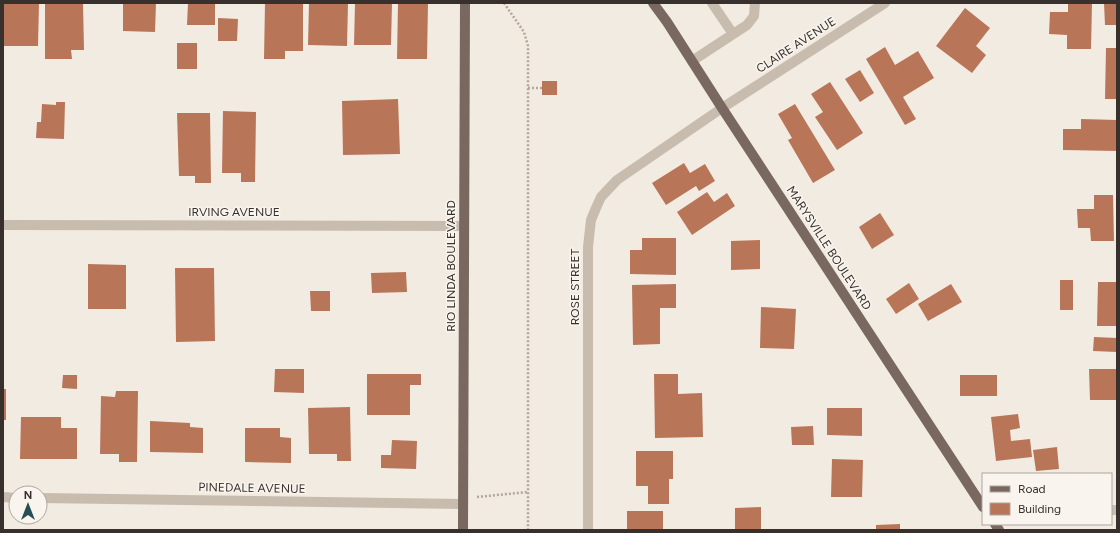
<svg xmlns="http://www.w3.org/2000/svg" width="1120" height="533" viewBox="0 0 1120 533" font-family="Figtree,sans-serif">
  <rect width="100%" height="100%" fill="#f1ebe2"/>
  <path fill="#b97558" d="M3,3h36l-1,43h-35z
    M45,3h38l1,47h-13l1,9h-27z
    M123,3h33l-1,29 -32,-1z
    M188,3h27v22h-28z
    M265,3h38v48h-18v8h-21z
    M309,3h39l-1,43 -39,-1z
    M355,3h37l-1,42h-37z
    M398,3h30l-1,56h-30z
    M1068,3h24l-1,46h-24v-14l-18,-1 1,-22h18z
    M1104,3h13v22h-12z
    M965,8l25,20 -14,18 10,9 -14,18 -36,-27z
    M218,18l20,1 -1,22h-19z
    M177,43h20v26h-20z
    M885,47l10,18 23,-14 16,27 -31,19 13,22 -11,6 -39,-66z
    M1106,48h11v51h-12z
    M860,70l14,23 -14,9 -15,-23z
    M542,81h15v14h-15z
    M830,82l33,51 -26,17 -22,-33 8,-5 -12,-18z
    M398,99l2,55 -57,1 -1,-54z
    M56,102h9l-1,37 -28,-1 1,-16h4l1,-18 14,1z
    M795,104l40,66 -22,13 -25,-43 4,-2 -14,-24z
    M223,111l33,1 -1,70h-14v-9h-19z
    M177,113h33l1,70h-16v-7h-16z
    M1081,119l36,1v31l-54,-1v-21h18z
    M684,163l6,10 15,-9 10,17 -16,10 -3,-5 -30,19 -14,-22z
    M707,192l7,10 13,-9 8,13 -43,29 -15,-23z
    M1094,195h19l1,46h-23l-1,-13h-12l-1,-19h17z
    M880,213l14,22 -22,14 -13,-22z
    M642,238h34v37l-46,-1v-24h12z
    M760,240v29l-29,1v-29z
    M88,264l38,1v44h-38z
    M175,268h39l1,73 -39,1z
    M406,272l1,20 -35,1 -1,-20z
    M1060,280h13v30h-13z
    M1098,282h19v44h-20z
    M909,283l10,16 -23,15 -10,-15z
    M676,284v24h-16v36l-27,1 -1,-60z
    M951,284l11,18 -34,19 -10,-17z
    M310,291h20v20h-19z
    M761,307l35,2 -2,40 -34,-1z
    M1094,337l23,1v14l-24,-1z
    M275,369h29v24l-30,-1z
    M1089,369h28v31h-27z
    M367,374h54v11h-11v30h-43z
    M654,374h24v20l24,-1 1,44 -48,1z
    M63,375h14v14l-15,-1z
    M960,375h37v21h-37z
    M3,389h3v31h-3z
    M116,391h22l-1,71h-18v-8h-19l1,-58 14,1z
    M350,407l1,54h-14v-7h-28l-1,-46z
    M827,408h35v28l-35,-1z
    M1018,414l2,14 -10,2 1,11 19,-2 2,18 -36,4 -5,-44z
    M21,417h40v11h16v31h-57z
    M150,421l40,2v4l13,1v25l-53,-1z
    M813,426l1,19h-22l-1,-18z
    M245,428h35v9l11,1v25l-46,-1z
    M392,440l25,1 -1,28 -35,-1v-13h10z
    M1057,447l2,22 -23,2 -3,-21z
    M636,451h37v28h-4v25h-21v-18h-12z
    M832,459l31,1 -1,37h-31z
    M761,507v23h-26v-22z
    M627,511h36v19h-36z
    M900,524v6h-24v-5z"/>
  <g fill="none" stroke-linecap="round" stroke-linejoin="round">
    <path stroke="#b4a699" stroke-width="2.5" stroke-dasharray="2 2" stroke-linecap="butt" d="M504,3l20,29 4,14v484
      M528,88h14
      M477,497l51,-5"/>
    <path stroke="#c8bcae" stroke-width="10" d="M712,3l21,31
      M692,61l55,-36 7,-9 1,-13
      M3,225l461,1
      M3,497l13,1
      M40,498l423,6
      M1111,510h6
      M588,530v-283l3,-27 5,-12 5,-11 16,-17 105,-72 163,-105"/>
    <path stroke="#78685f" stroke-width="10" d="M653,3l14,19 55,86 261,399
      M995,524l4,6
      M463,530l2,-527"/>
  </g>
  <g text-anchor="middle" stroke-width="3" stroke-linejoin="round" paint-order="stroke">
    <g font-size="12" fill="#38302c" stroke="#f9f4ee">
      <text transform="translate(796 45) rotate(-33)" y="4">CLAIRE AVENUE</text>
      <text x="234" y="216">IRVING AVENUE</text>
      <text transform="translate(829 248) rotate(57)" y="4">MARYSVILLE BOULEVARD</text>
      <text transform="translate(451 266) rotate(-90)" y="4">RIO LINDA BOULEVARD</text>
      <text transform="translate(575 287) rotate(-90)" y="4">ROSE STREET</text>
      <text transform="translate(252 488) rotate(1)" y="4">PINEDALE AVENUE</text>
    </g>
  </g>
  <rect width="1120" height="533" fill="none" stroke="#38302c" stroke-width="8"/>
  <rect x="982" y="473" width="130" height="52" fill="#f9f4ee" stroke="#aca6a0"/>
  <rect x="990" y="486" width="20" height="6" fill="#78685f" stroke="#aca6a0"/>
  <text x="1018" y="493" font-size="12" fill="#38302c">Road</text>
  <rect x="990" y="503" width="20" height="12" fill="#b97558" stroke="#aca6a0"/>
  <text x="1018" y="513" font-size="12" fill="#38302c">Building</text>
  <g transform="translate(28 505)"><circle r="19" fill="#f9f4ee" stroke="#aca6a0"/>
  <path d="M0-3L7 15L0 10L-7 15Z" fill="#264f55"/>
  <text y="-6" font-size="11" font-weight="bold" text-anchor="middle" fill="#38302c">N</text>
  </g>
</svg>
